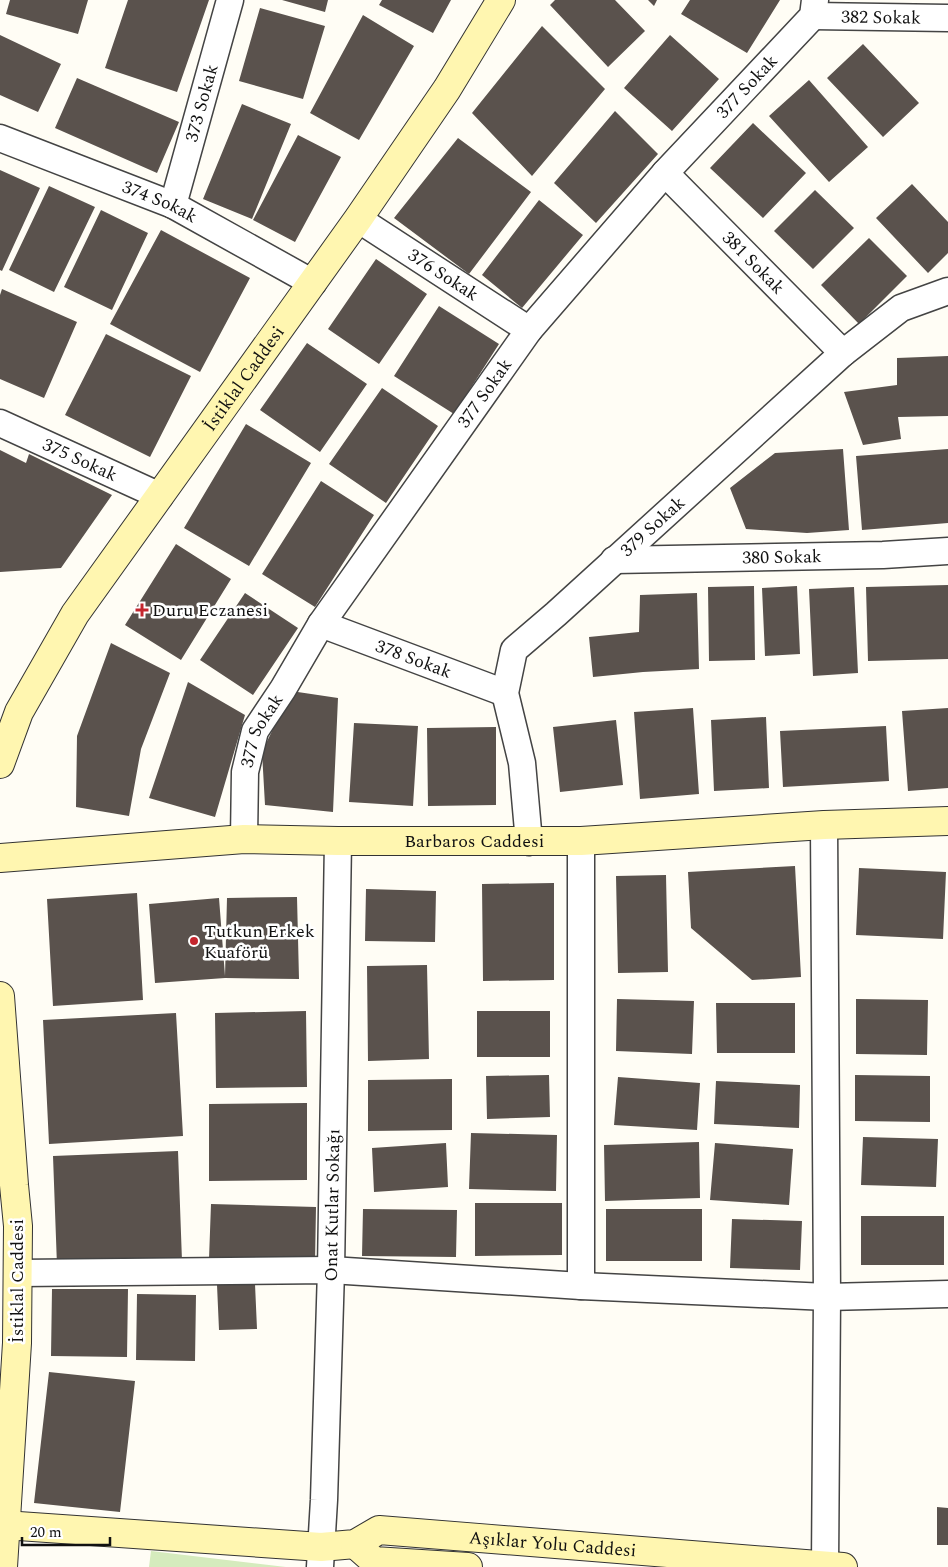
<svg xmlns="http://www.w3.org/2000/svg" width="948" height="1567" viewBox="0 0 948 1567" font-family="Spectral,serif">
  <rect width="100%" height="100%" fill="#fffdf5"/>
  <path fill="#d5ebbd" d="M151,1551l135,16h-137z"/>
  <path fill="#5a524d" d="M10,0h78l-10,34 -72,-20z
    M128,0h81l-32,92 -72,-24z
    M282,0h46l-3,12z
    M382,0h69l-18,33 -54,-28z
    M555,0h60l30,31 -37,36 -58,-62z
    M648,0h9l-3,6z
    M690,0h90l-33,53 -66,-39z
    M260,8l65,18 -22,73 -64,-18z
    M363,15l51,31 -55,94 -49,-27z
    M542,26l63,63 -73,87 -60,-63z
    M0,35l61,29 -23,48 -38,-17z
    M670,35l49,44 -47,52 -48,-43z
    M863,44l56,59 -36,34 -56,-59z
    M77,78l102,44 -22,51 -102,-45z
    M809,80l59,67 -39,35 -60,-66z
    M242,104l49,20 -39,95 -49,-20z
    M615,111l43,43 -62,69 -42,-40z
    M753,123l53,50 -43,45 -53,-50z
    M298,135l43,22 -46,85 -42,-22z
    M458,138l73,54 -62,82 -75,-56z
    M0,170l40,18 -38,83 -2,-1z
    M912,184l36,38v31l-20,20 -52,-55z
    M49,186l46,21 -41,85 -45,-22z
    M815,190l39,38 -41,41 -39,-38z
    M539,200l44,35 -61,73 -40,-33z
    M101,210l47,23 -36,77 -48,-23z
    M161,230l89,48 -50,94 -90,-48z
    M869,238l38,38 -48,48 -38,-39z
    M376,259l51,35 -48,70 -51,-35z
    M2,289l75,33 -33,76 -44,-19v-84z
    M439,306l60,38 -45,70 -60,-38z
    M106,334l85,42 -41,81 -85,-42z
    M307,343l60,41 -47,68 -60,-42z
    M948,356v60l-50,1 3,22 -38,6 -19,-53 53,-7v-27z
    M382,388l56,38 -52,77 -57,-39z
    M246,424l65,39 -62,103 -65,-38z
    M843,449l6,81 -42,3 -61,-4 -16,-41 45,-35z
    M948,449v74l-86,7 -6,-74z
    M0,450l26,13 3,-9 83,41 -51,73 -61,4z
    M321,481l53,34 -59,92 -53,-33z
    M176,544l55,35 -50,81 -56,-35z
    M948,585v74l-80,2 -2,-74z
    M754,586l1,74 -46,1 -1,-74z
    M797,586l3,68 -35,2 -3,-68z
    M854,587l4,86 -45,3 -4,-87z
    M245,593l53,35 -45,67 -53,-35z
    M697,593l2,76 -56,3 -50,5 -4,-40 50,-5 1,-37z
    M111,643l59,30 -29,76 -12,67 -53,-9 1,-71z
    M188,682l57,33 -30,102 -66,-19z
    M291,691l47,7 -5,114 -68,-7 -3,-53z
    M693,708l6,86 -59,5 -6,-87z
    M948,708v80l-40,3 -6,-80z
    M766,717l3,71 -55,3 -3,-71z
    M616,720l7,65 -63,7 -7,-65z
    M354,723l64,3 -5,80 -64,-4z
    M886,726l3,55 -106,6 -3,-56z
    M496,727v78l-68,1 -1,-78z
    M795,866l6,111 -49,3 -61,-52 -3,-56z
    M859,868l87,4 -3,67 -87,-4z
    M666,875l2,97 -50,1 -2,-97z
    M554,883v97l-71,1 -1,-97z
    M366,889l70,2 -1,51 -70,-1z
    M137,893l6,107 -90,6 -6,-107z
    M297,897l2,82 -74,-1 -70,5 -6,-79 70,-6 6,78 2,-78z
    M427,965l2,94 -61,2 -1,-95z
    M617,999l77,2 -2,53 -76,-3z
    M856,999l72,1 -1,55 -71,-1z
    M716,1003h79v50h-78z
    M306,1011l1,76 -91,1 -1,-75z
    M477,1011h73v46h-73z
    M176,1013l7,123 -134,8 -6,-124z
    M549,1075l1,42 -63,2 -1,-43z
    M855,1075l75,1v46l-75,-1z
    M618,1077l82,6 -3,47 -83,-5z
    M452,1079v51l-84,1v-51z
    M716,1081l84,4 -1,43 -85,-4z
    M307,1103v77l-98,1v-77z
    M471,1133l86,2 -1,56 -87,-2z
    M863,1137l75,2 -2,48 -75,-2z
    M699,1142l1,56 -95,3 -1,-56z
    M446,1143l2,44 -74,5 -2,-44z
    M715,1143l78,6 -4,56 -79,-5z
    M178,1151l4,110 -125,5 -4,-110z
    M475,1203h87v52l-87,1z
    M211,1204l105,3 -1,56 -106,-4z
    M363,1209l94,1 -1,47 -94,-1z
    M606,1209h96v52h-96z
    M861,1216h83v49h-83z
    M732,1219l70,2 -2,49 -70,-2z
    M255,1284l2,45 -38,1 -2,-45z
    M52,1289h76l-1,68 -76,-1z
    M137,1294l59,1 -1,66 -59,-1z
    M49,1372l86,9 -15,131 -86,-9z
    M937,1507l11,1v37h-11z"/>
  <g fill="none" stroke-linecap="round" stroke-linejoin="round">
    <g stroke="#444" stroke-width="29">
      <g id="street">
        <path id="s1" d="M813,16l135,2"/>
        <path id="s2" d="M0,138l173,67 140,78"/>
        <path id="s3" d="M665,173l178,180"/>
        <path id="s4" d="M173,205l57,-205"/>
        <path id="s5" d="M358,219l171,111"/>
        <path id="s6" d="M0,423l160,73"/>
        <path id="s7" d="M614,560l269,-5 65,-4"/>
        <path id="s8" d="M321,624l184,69"/>
        <path d="M824,825l3,472 -2,270"/>
        <path id="s9" d="M244,839l1,-67 10,-41 28,-42 38,-65 208,-294 136,-157 148,-157 2,-16"/>
        <path id="s10" d="M529,842l-7,-79 -17,-70 9,-43 42,-36 287,-261 58,-45 47,-17"/>
        <path d="M18,1273l313,-3 250,16 246,11 121,-3"/>
        <path d="M581,1286v-445"/>
        <path id="s11" d="M320,1567l4,-67 7,-230 7,-429"/>
      </g>
    </g>
    <g stroke="#333" stroke-width="30">
      <g id="secondary">
        <path id="s12" d="M0,764l19,-52 56,-98 283,-395 89,-130 54,-89"/>
        <path id="s13" d="M0,858l244,-19 94,2h243l243,-16 124,-4"/>
        <path d="M0,996l14,189 4,41 -1,117 -14,224"/>
        <path id="s14" d="M4,1525l317,22 34,-3 24,-14 464,37"/>
        <path d="M355,1544l19,17 94,6"/>
      </g>
    </g>
    <use href="#street" stroke="#fff" stroke-width="26"/>
    <use href="#secondary" stroke="#fff6b0" stroke-width="28"/>
  </g>
  <g fill="#c4262e" stroke="#fff" stroke-width="2">
    <path d="M139.5 602.5h5v5h5v5h-5v5h-5v-5h-5v-5h5z"/>
    <circle cx="194" cy="941" r="5"/>
  </g>
  <g text-anchor="middle" stroke-width="5" stroke-linejoin="round" paint-order="stroke">
    <g font-size="18" fill="#111" stroke="#fff">
      <text dy="6" stroke="none"><textPath href="#s1" startOffset="68">382 Sokak</textPath></text>
      <text dy="6" stroke="none"><textPath href="#s9" startOffset="922">377 Sokak</textPath></text>
      <text dy="6" stroke="none"><textPath href="#s4" startOffset="106">373 Sokak</textPath></text>
      <text dy="6" stroke="none"><textPath href="#s2" startOffset="172">374 Sokak</textPath></text>
      <text dy="6" stroke="none"><textPath href="#s3" startOffset="126">381 Sokak</textPath></text>
      <text dy="6" stroke="none"><textPath href="#s5" startOffset="102">376 Sokak</textPath></text>
      <text dy="6" stroke="none"><textPath href="#s12" startOffset="458">İstiklal Caddesi</textPath></text>
      <text dy="6" stroke="none"><textPath href="#s9" startOffset="518">377 Sokak</textPath></text>
      <text dy="6" stroke="none"><textPath href="#s6" startOffset="88">375 Sokak</textPath></text>
      <text dy="6" stroke="none"><textPath href="#s10" startOffset="381">379 Sokak</textPath></text>
      <text dy="6" stroke="none"><textPath href="#s7" startOffset="168">380 Sokak</textPath></text>
      <text dy="6" stroke="none"><textPath href="#s8" startOffset="99">378 Sokak</textPath></text>
      <text dy="6" stroke="none"><textPath href="#s9" startOffset="112">377 Sokak</textPath></text>
      <text dy="6" stroke="none"><textPath href="#s13" startOffset="475">Barbaros Caddesi</textPath></text>
      <text dy="6" stroke="none"><textPath href="#s11" startOffset="362">Onat Kutlar Sokağı</textPath></text>
      <text transform="translate(17 1281) rotate(-90)" y="6">İstiklal Caddesi</text>
      <text dy="6" stroke="none"><textPath href="#s14" startOffset="554">Aşıklar Yolu Caddesi</textPath></text>
    </g>
    <g font-size="18" fill="#111" stroke="#fff" text-anchor="start">
      <text x="152" y="616">Duru Eczanesi</text>
      <text x="204" y="937">Tutkun Erkek<tspan x="204" dy="21">Kuaförü</tspan></text>
    </g>
  </g>
  <path d="M22 1537v8h88v-8" fill="none" stroke="#111111" stroke-width="2.5"/>
  <text x="30" y="1537" font-size="15" fill="#111111" stroke="#ffffff" stroke-width="4" paint-order="stroke">20 m</text>
</svg>
